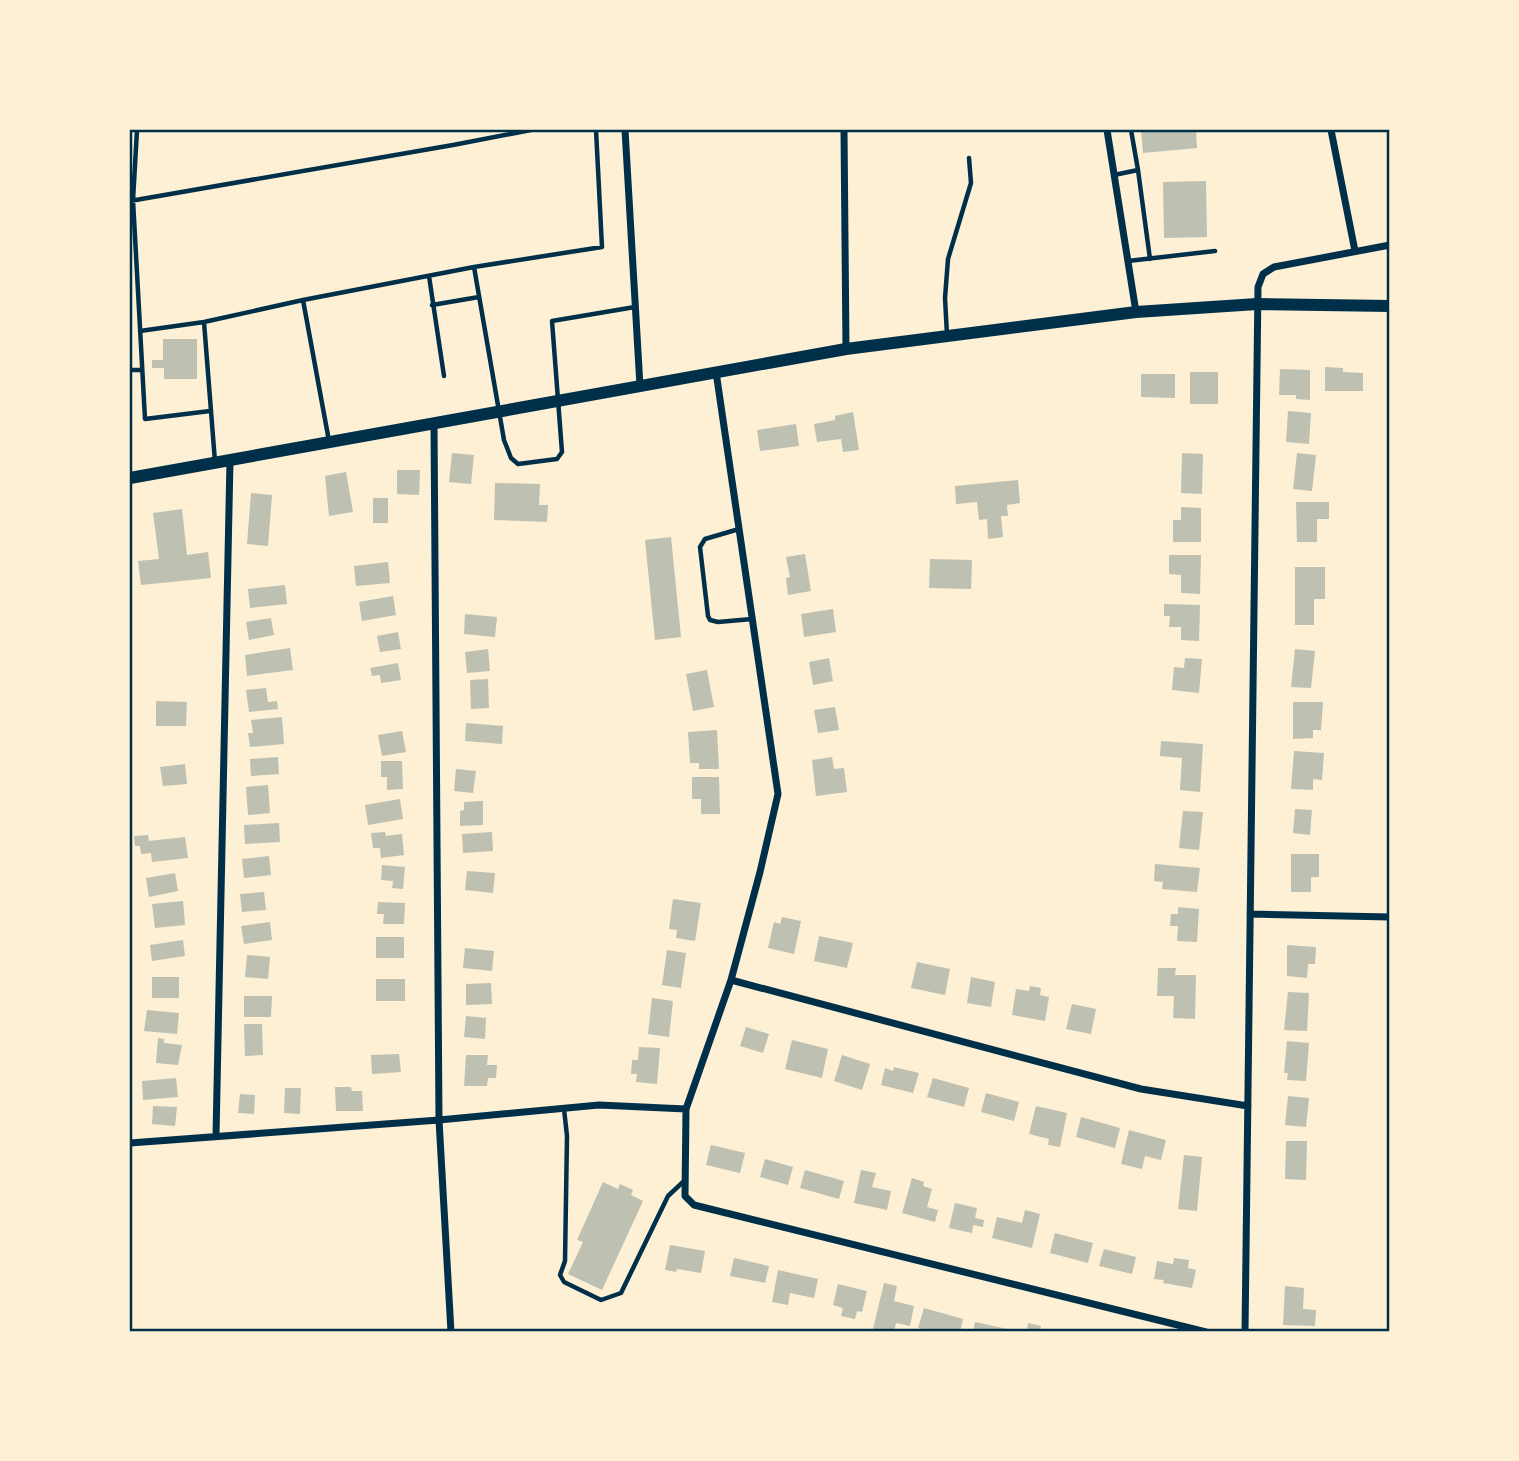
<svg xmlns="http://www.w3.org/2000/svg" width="1519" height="1461" viewBox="0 0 1519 1461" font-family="Mulish,sans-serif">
  <rect width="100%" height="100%" fill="#fdf0d5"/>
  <path fill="#bec0b2" d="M1141,130h55l1,18 -54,5z
    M1206,181l1,56 -43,1 -1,-56z
    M163,339h34v40h-33v-11h-12v-8h11z
    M1325,367l18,1v4l20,1v18h-38z
    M1280,369l30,1v30l-14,-1v-4h-17z
    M1190,372h28v32h-28z
    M1141,374h34v24l-34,-1z
    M1288,411l23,2 -2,31 -23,-2z
    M853,412l6,38 -16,2 -2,-13 -24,3 -3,-18 21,-4v-4z
    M796,424l3,22 -39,5 -3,-21z
    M452,453l22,2 -3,29 -22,-2z
    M1182,453l21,1 -1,40 -21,-1z
    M1297,453l19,2 -4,36 -19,-2z
    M397,470h23l-1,25 -22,-1z
    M346,472l7,40 -24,4 -4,-40z
    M1018,480l2,23 -13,2 1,11h-7l2,21 -15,2 -1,-20 -8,1 -2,-18 -21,2 -1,-18z
    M495,483l45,1 -1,21h9l-1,17 -53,-2z
    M251,493l21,2 -4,51 -21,-2z
    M373,498h15v25h-15z
    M1296,502h33v17h-12v23h-20z
    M1181,507l20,1v34h-28v-22h8z
    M182,509l5,46 21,-3 3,26 -70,7 -3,-24 21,-2 -6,-46z
    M671,537l10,100 -26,3 -10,-100z
    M805,554l6,37 -23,4 -2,-17 4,-1 -4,-20z
    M1169,555h32l-1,39 -19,-1v-18l-12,-1z
    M930,559l42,1 -1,29 -42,-1z
    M388,562l2,21 -34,3 -2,-20z
    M1295,567h30v32h-11v26h-19z
    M285,585l2,19 -37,4 -2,-19z
    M393,596l3,19 -34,6 -3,-19z
    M1164,604l36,1 -1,36 -18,-1v-13h-12l1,-11h-6z
    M833,609l3,23 -32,5 -3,-23z
    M465,614l32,3 -2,20 -31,-3z
    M271,618l3,17 -25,5 -3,-18z
    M398,632l3,17 -21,3 -3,-16z
    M290,648l3,22 -46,6 -2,-21z
    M488,649l2,22 -23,2 -2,-21z
    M1295,649l20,2 -4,37 -20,-1z
    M829,658l4,23 -20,4 -4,-23z
    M1185,658l17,1 -3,34 -27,-3 2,-23 10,1z
    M398,663l3,17 -20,3 -1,-8 -8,1 -2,-8z
    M707,670l7,37 -21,4 -7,-37z
    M488,679l1,29 -18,1 -1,-29z
    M266,688l2,14 9,-1 1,8 -29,3 -3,-22z
    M156,701l31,1 -1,24h-30z
    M1293,702h30l-2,28h-8v8l-20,1z
    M835,707l4,23 -21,3 -4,-23z
    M282,717l2,27 -34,3 -2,-14h5l-2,-13z
    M466,723l37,3 -1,18 -37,-3z
    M717,730l2,39h-20v-6h-9l-2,-31z
    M402,731l4,21 -24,4 -4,-21z
    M1161,741l42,3 -3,48 -20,-2 2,-32 -22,-2z
    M1294,751l30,2 -2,27 -9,-1v11l-22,-1z
    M278,757l1,17 -28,2 -1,-17z
    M832,757l2,12 10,-1 3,24 -31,4 -4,-36z
    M381,761h21l1,28 -16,1v-13h-6z
    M185,764l2,20 -24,2 -3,-19z
    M456,769l20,2 -3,22 -19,-2z
    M692,777h27l1,37h-19v-15h-9z
    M268,785l2,28 -22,2 -2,-28z
    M400,799l3,20 -35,6 -3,-20z
    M483,801v24l-23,1v-15l4,-1v-8z
    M1295,809l17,1 -2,25 -17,-2z
    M1183,811l20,1 -4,38 -20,-2z
    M279,823l1,19 -35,2 -1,-19z
    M385,832l1,4 16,-2 2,21 -23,3 -1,-10h-7l-2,-15z
    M492,832l1,19 -30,2 -1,-19z
    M148,835l1,6 36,-4 3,21 -36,4 -1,-9 -10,1 -1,-8h-5l-1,-10z
    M1291,854h28v23h-8v15h-20z
    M269,856l2,19 -27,3 -2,-19z
    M1155,864l45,4 -3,24 -35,-3 1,-7 -9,-1z
    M382,865l23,2 -2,22 -11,-1 1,-7 -12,-1z
    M467,871l28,2 -2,20 -28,-3z
    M175,873l3,18 -29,6 -3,-19z
    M264,892l2,18 -24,2 -2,-18z
    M673,899l28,4 -6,38 -19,-3 1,-8 -8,-1z
    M183,901l2,24 -30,3 -3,-24z
    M378,902l27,1 -1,21h-21l1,-10h-7z
    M1178,907l21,2 -2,33 -20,-1 1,-15h-8l1,-12h7z
    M782,917l19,4 -7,33 -26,-6 6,-26 6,2z
    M270,922l2,18 -28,4 -3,-18z
    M819,936l34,7 -6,25 -33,-7z
    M376,937h28v21h-28z
    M183,940l2,16 -33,5 -2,-16z
    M1287,945l29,2 -1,17h-7l-1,14 -20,-2z
    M465,948l29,3 -2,20 -29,-3z
    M667,950l19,3 -5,35 -19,-3z
    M247,955l23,2 -2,22 -23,-2z
    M917,962l33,7 -5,26 -34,-7z
    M1158,968h18l-1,7h21l-1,44 -22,-1 1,-22h-17z
    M152,977h27v21h-27z
    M971,977l24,5 -4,25 -24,-4z
    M376,979h29v22h-29z
    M491,983l1,21 -26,1v-21z
    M1030,986l11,2 -1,7 9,2 -4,24 -33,-6 4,-26 13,2z
    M1288,992l21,1 -2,38 -23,-1z
    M244,996h28l-1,21h-27z
    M652,998l21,3 -4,36 -21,-3z
    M1072,1004l24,5 -5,25 -25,-5z
    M147,1010l32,3 -2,21 -33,-3z
    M466,1016l20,2 -1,21 -21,-2z
    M244,1024h18l1,31 -18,1z
    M746,1027l23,7 -6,19 -23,-7z
    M158,1038l6,1v4l18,2 -4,20 -22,-2z
    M792,1040l36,9 -6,29 -37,-9z
    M1287,1041l22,2 -3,38 -19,-1 1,-7h-4z
    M639,1047l21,1 -3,36 -21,-2 1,-8h-6l1,-14h6z
    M399,1054l2,18 -29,2 -1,-19z
    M466,1055h22l-1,10h10l-1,13h-8l-1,8h-23z
    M842,1055l28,9 -8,26 -28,-9z
    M894,1067l25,6 -6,20 -32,-8 4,-17 8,3z
    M176,1078l2,19 -35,3 -1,-19z
    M933,1078l36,10 -5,19 -37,-10z
    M335,1087h16l1,4h10l1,20h-27z
    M285,1088h16l-1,26 -16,-1z
    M986,1093l33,9 -5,19 -33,-9z
    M240,1094l15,1 -1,19 -16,-1z
    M1288,1096l21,2 -3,29 -21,-2z
    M153,1106l24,1 -2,19 -23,-2z
    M1036,1106l31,7 -7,34 -12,-2 1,-6 -20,-5z
    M1081,1117l39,11 -5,20 -39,-11z
    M1129,1130l37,10 -5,20 -16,-4 -3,13 -21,-5z
    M1286,1141h21l-1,39 -21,-1z
    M711,1145l34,8 -5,20 -34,-8z
    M1184,1155l18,2 -5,54 -19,-2z
    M765,1159l28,8 -5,18 -28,-8z
    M805,1170l39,11 -5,18 -39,-11z
    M861,1170l15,3 -4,14 19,4 -4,19 -33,-7z
    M912,1178l12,4 -1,4 9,3 -5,18 11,3 -3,12 -33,-9z
    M603,1182l15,7 2,-5 13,6 -2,5 12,6 -41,89 -34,-16 15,-32 -6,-2z
    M955,1203l22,5 -2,10 9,2 -1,7 -10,-2 -1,8 -23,-5z
    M1025,1210l15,4 -8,34 -40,-10 5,-21 25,6z
    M1055,1233l38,10 -5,20 -38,-10z
    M670,1245l35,6 -4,22 -24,-4 -1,3 -11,-2z
    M1104,1249l32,8 -4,17 -33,-8z
    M734,1258l35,8 -4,17 -35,-7z
    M1174,1258l15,2 -1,8 8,2 -4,18 -29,-5 1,-3 -10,-1 3,-18 16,3z
    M778,1270l40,9 -4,19 -24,-5 -2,12 -16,-3z
    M884,1283l13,3 -3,15 20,5 -4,20 -14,-3 -2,9 -21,-3z
    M838,1284l29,7 -5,21 -5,-1 -2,8 -14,-3 2,-8 -10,-3z
    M1285,1286l19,2 -1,21 13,1 -1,16 -32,-1z
    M924,1308l39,11 -3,13h-28l-14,-4z
    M975,1322l37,8v2h-39z
    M1028,1323l13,3 -1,6h-13z"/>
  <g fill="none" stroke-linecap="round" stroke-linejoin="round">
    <path stroke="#003049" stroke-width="4.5" d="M137,130l-4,70 12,219 65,-8
      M596,130l6,117 -128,20 30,173 7,18 7,6 39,-5 5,-7 -10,-131 83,-14
      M1131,130l7,40
      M1114,175l24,-5 12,89
      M130,201l323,-56 78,-15
      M1128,261l87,-10
      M429,276l15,100
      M432,305l47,-8
      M204,322l11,140
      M140,331l64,-9 99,-22
      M947,335l-2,-37 3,-39 23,-76 -2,-25
      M130,370h12
      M329,441l-26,-141 171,-33
      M739,529l-34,10 -5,8 8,69 2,4 8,2 34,-3
      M564,1109l3,27 -2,125 -5,14 4,7 37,18 20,-7 47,-97 15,-14"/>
    <path stroke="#003049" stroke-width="7" d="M625,130l15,256
      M844,130l2,219
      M1107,130l29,182
      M1331,130l24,121
      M716,372l62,422 -18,78 -29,108 -45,129 -1,87 9,9 512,127
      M434,425l5,695 12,212
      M1250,914l140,3
      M731,980l410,109 107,17
      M216,1136l14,-676
      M130,1143l309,-23 160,-15 87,4
      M1245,1332l13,-1045 5,-13 11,-7 116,-22"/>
    <path stroke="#003049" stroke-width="12" d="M130,478l716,-129 290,-37 121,-8 133,2"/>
  </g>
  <rect width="1519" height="1461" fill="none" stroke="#fdf0d5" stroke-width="262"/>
  <rect x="131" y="131" width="1257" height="1199" fill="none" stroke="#003049" stroke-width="2.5"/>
</svg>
